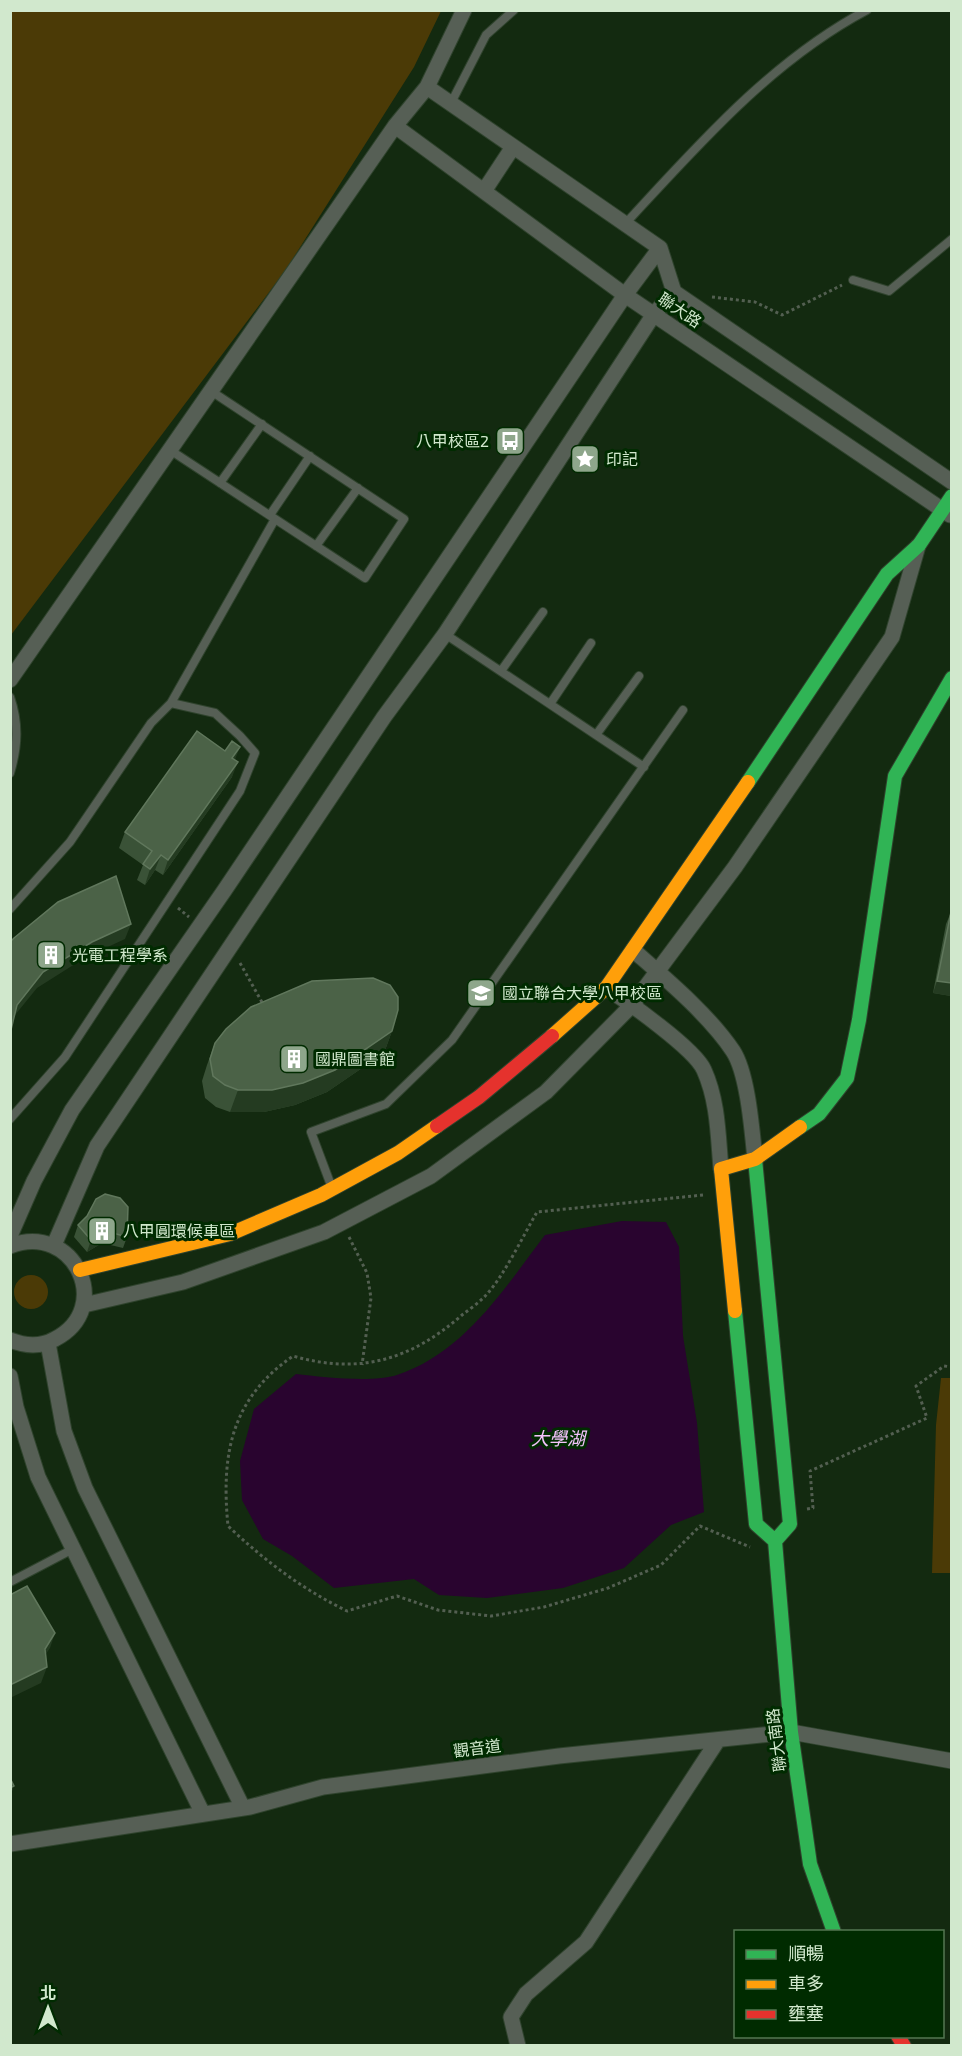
<svg xmlns="http://www.w3.org/2000/svg" width="962" height="2056" viewBox="0 0 962 2056" font-family="'Exo 2','Noto Sans TC',sans-serif">
  <rect width="100%" height="100%" fill="#132a10"/>
  <path fill="#4b3a06" d="M11,10l430,1 -27,56 -129,204 -274,364z
    M14 1292a17 17 0 1 1 34 0a17 17 0 1 1-34 0Z
    M941,1378h10v195h-19l4,-148z"/>
  <path fill="#29042f" d="M622,1221l44,1 13,25 4,89 14,87 7,89 -33,13 -47,43 -61,20 -76,10 -48,-3 -25,-16 -80,9 -42,-32 -29,-17 -21,-39 -2,-39 14,-52 42,-35c26,3 77,9 101,1 67,-22 107,-86 148,-140z"/>
  <g fill="none" stroke-linecap="round" stroke-linejoin="round">
    <g stroke="#2f432d" stroke-width="10">
      <path id="lane" d="M451,103l35,-68 28,-25
        M625,224c73,-79 146,-163 242,-214
        M853,280l36,11 63,-52
        M170,450l195,128 39,-59 -193,-128
        M220,483l42,-59
        M270,515l40,-59
        M316,546l42,-58
        M445,634l199,133
        M501,671l42,-59
        M10,697c9,26 8,49 0,76
        M171,703l104,-184
        M550,704l41,-61
        M596,735l43,-59
        M10,909l60,-67 81,-119 20,-20 44,10 25,23 15,17 -15,38 -175,266 -55,62
        M332,1188l-21,-56 75,-28 66,-64 231,-330
        M10,1582l63,-33"/>
    </g>
    <g stroke="#2f432d" stroke-width="17">
      <path id="street" d="M427,87l233,161 14,44 278,190
        M395,126l230,169 325,220
        M484,191l29,-44
        M10,680l385,-554 32,-39 37,-77
        M633,950c33,29 76,65 100,101 15,23 19,80 22,108
        M606,988c21,13 89,61 98,82 14,31 14,65 17,99
        M10,1236l24,-55 38,-71 152,-219 401,-596 35,-47
        M54,1245l43,-99 287,-429 61,-83 209,-320 20,-22
        M10,1246c64,-25 105,62 45,93 -14,8 -30,7 -45,1
        M84,1305l99,-23 141,-50 107,-56 115,-84 87,-88 102,-137 157,-230 26,-91
        M48,1343l16,88 21,57 158,320
        M10,1376l6,31 22,70 165,337
        M10,1844l240,-37 73,-20 236,-31 232,-24 161,29
        M518,2046l-7,-29 15,-23 60,-52 132,-202"/>
    </g>
    <g stroke="#2f432d" stroke-width="16">
      <path id="fast" d="M748,782l139,-208 32,-29 33,-49
        M800,1127l19,-13 28,-36 12,-58 36,-244 57,-98
        M735,1311l21,213 19,17 15,-17 -35,-365
        M775,1541l16,191 19,132 24,68"/>
    </g>
    <g stroke="#2f432d" stroke-width="16">
      <path id="slow" d="M552,1036l54,-48 142,-206
        M80,1270l150,-36 91,-39 77,-42 39,-27
        M735,1311l-14,-142 34,-10 45,-32"/>
    </g>
    <g stroke="#2f432d" stroke-width="16">
      <path id="jam" d="M437,1126l42,-29 73,-61
        M898,2036l6,10"/>
    </g>
    <path stroke="#535f51" stroke-width="3" stroke-dasharray="3 3" stroke-linecap="butt" d="M712,297l43,5 27,13 60,-30
      M178,908l11,9
      M240,963l23,41
      M703,1195l-166,17c-14,24 -32,62 -50,82 -7,8 -17,15 -25,21 -51,45 -103,60 -169,41 -62,43 -72,98 -65,170 37,35 74,63 119,85l50,-15 41,14 53,6 53,-9 64,-19 53,-23 39,-39 50,21
      M349,1237l18,36 4,25 -9,67
      M807,1509l6,-1 -3,-37 117,-53 -11,-32 28,-20 8,1"/>
    <use href="#lane" stroke="#565f55" stroke-width="8"/>
    <use href="#street" stroke="#565f55" stroke-width="15"/>
    <use href="#fast" stroke="#30b455" stroke-width="14"/>
    <use href="#slow" stroke="#ff9f0a" stroke-width="14"/>
    <use href="#jam" stroke="#e5322d" stroke-width="14"/>
  </g>
  <path fill="#3a5237" d="M235,760l-3,17 -69,98 -8,-5 -10,15 -8,-5 6,-15 -24,-17 6,-16z
    M951,912v84l-18,-3 13,-69z
    M392,1031l-8,22 -57,39 -32,13 -31,7h-34l-14,-5 -11,-9 -3,-17 5,-16 8,-22z
    M87,1216l40,21 -4,11 -21,-5 -15,9 -13,-15 4,-12z"/>
  <path fill="#243b21" d="M240,747l-6,15 -2,-4z
    M238,762l-6,15 -69,98 5,-15z
    M161,855l-6,15 -10,15 5,-16z
    M131,924l-6,15 -39,18 -49,31 -26,32 6,-15 26,-33 49,-30z
    M937,981l14,2v13l-18,-3z
    M392,1031l-8,22 -57,39 -32,13 -31,7h-34l8,-22z
    M106,1231l-4,12 -15,9 4,-12z
    M55,1633l-5,15 -11,16 6,-15z
    M47,1667l-6,16 -31,15v-13z
    M14,1786l-4,11v-9z"/>
  <path fill="#4b6247" stroke="#60775c" stroke-width="1.5" d="M197,731l28,20 7,-10 8,6 -8,11 6,4 -70,98 -7,-5 -11,14 -7,-5 9,-13 -27,-19z
    M116,876l15,48 -39,18 -49,30 -26,33 -7,29v-92l4,-4 44,-36z
    M951,912v71l-14,-2z
    M373,978l17,7 8,12v13l-6,21 -57,39 -32,13 -31,7h-34l-13,-5 -12,-9 -3,-17 5,-16 11,-14 25,-22 61,-26z
    M105,1194l15,4 8,9 -1,30 -21,-6 -15,9 -13,-15 9,-9 9,-17z
    M27,1586l28,47 -10,16 2,18 -37,18v-90z
    M10,1778l4,8 -4,2z"/>
  <defs>
    <g id="bus-square" transform="scale(1.5)"><rect x="-9" y="-9" width="18" height="18" rx="4" fill="#8ea68b" stroke="#002b00"/><path d="M-5-6H5V4H4V6H2V4H-2V6H-4V4H-5ZM-3.5-4V0h7V-4ZM-3.5 1.2v1.5H-2V1.2ZM2 1.2v1.5H3.5V1.2Z" fill="#fff"/></g>
    <g id="sight-square" transform="scale(1.5)"><rect x="-9" y="-9" width="18" height="18" rx="4" fill="#8ea68b" stroke="#002b00"/><path d="M0-6L1.8-2.2L6-1.7L2.9 1.2L3.7 5.4L0 3.3L-3.7 5.4L-2.9 1.2L-6-1.7L-1.8-2.2Z" fill="#fff"/></g>
    <g id="building-square" transform="scale(1.5)"><rect x="-9" y="-9" width="18" height="18" rx="4" fill="#8ea68b" stroke="#002b00"/><path d="M-4-6H4V6H1V3H-1V6H-4ZM-2.5-4.3h1.7v1.8h-1.7ZM.8-4.3h1.7v1.8H.8ZM-2.5-1h1.7V.8h-1.7ZM.8-1h1.7V.8H.8Z" fill="#fff"/></g>
    <g id="university-square" transform="scale(1.5)"><rect x="-9" y="-9" width="18" height="18" rx="4" fill="#8ea68b" stroke="#002b00"/><path d="M0-5L7-2L0 1L-7-2ZM-4 1L0 2.5L4 1V4Q0 6-4 4Z" fill="#fff"/></g>
  </defs>
  <g fill-rule="evenodd">
    <use href="#bus-square" x="510" y="441"/>
    <use href="#sight-square" x="585" y="459"/>
    <use href="#building-square" x="51" y="955"/>
    <use href="#university-square" x="481" y="993"/>
    <use href="#building-square" x="294" y="1059"/>
    <use href="#building-square" x="102" y="1231"/>
  </g>
  <g text-anchor="middle" stroke-width="6" stroke-linejoin="round" paint-order="stroke">
    <g font-size="16" fill="#d1e8cd" stroke="#002b00">
      <text transform="translate(680 310) rotate(34)" y="6">聯大路</text>
      <text transform="translate(776 1740) rotate(-97)" y="6">聯大南路</text>
      <text transform="translate(477 1748) rotate(-7)" y="6">觀音道</text>
    </g>
    <g font-size="16" fill="#d1e8cd" stroke="#002b00" text-anchor="start">
      <text x="489" y="447" text-anchor="end">八甲校區2</text>
      <text x="606" y="465">印記</text>
      <text x="72" y="961">光電工程學系</text>
      <text x="502" y="999">國立聯合大學八甲校區</text>
      <text x="315" y="1065">國鼎圖書館</text>
      <text x="123" y="1237">八甲圓環候車區</text>
    </g>
    <g font-size="18" font-style="italic" fill="#f4c2fc" stroke="#002b00">
      <text x="558" y="1445">大學湖</text>
    </g>
  </g>
  <rect width="962" height="2056" fill="none" stroke="#d1e8cd" stroke-width="24"/>
  <rect x="734" y="1930" width="210" height="108" fill="#002b00" stroke="#547752" stroke-width="1.5"/>
  <rect x="746" y="1950" width="30" height="9" fill="#30b455" stroke="#547752" stroke-width="1.5"/>
  <text x="788" y="1960" font-size="18" fill="#d1e8cd">順暢</text>
  <rect x="746" y="1980" width="30" height="9" fill="#ff9f0a" stroke="#547752" stroke-width="1.5"/>
  <text x="788" y="1990" font-size="18" fill="#d1e8cd">車多</text>
  <rect x="746" y="2010" width="30" height="9" fill="#e5322d" stroke="#547752" stroke-width="1.5"/>
  <text x="788" y="2020" font-size="18" fill="#d1e8cd">壅塞</text>
  <g transform="translate(48 2008)" stroke="#002b00" stroke-width="4.5" paint-order="stroke">
  <path d="M0-4.5L10 22L0 15L-10 22Z" fill="#d1e8cd"/>
  <text y="-9" font-size="16" font-weight="bold" text-anchor="middle" fill="#d1e8cd">北</text>
  </g>
</svg>
